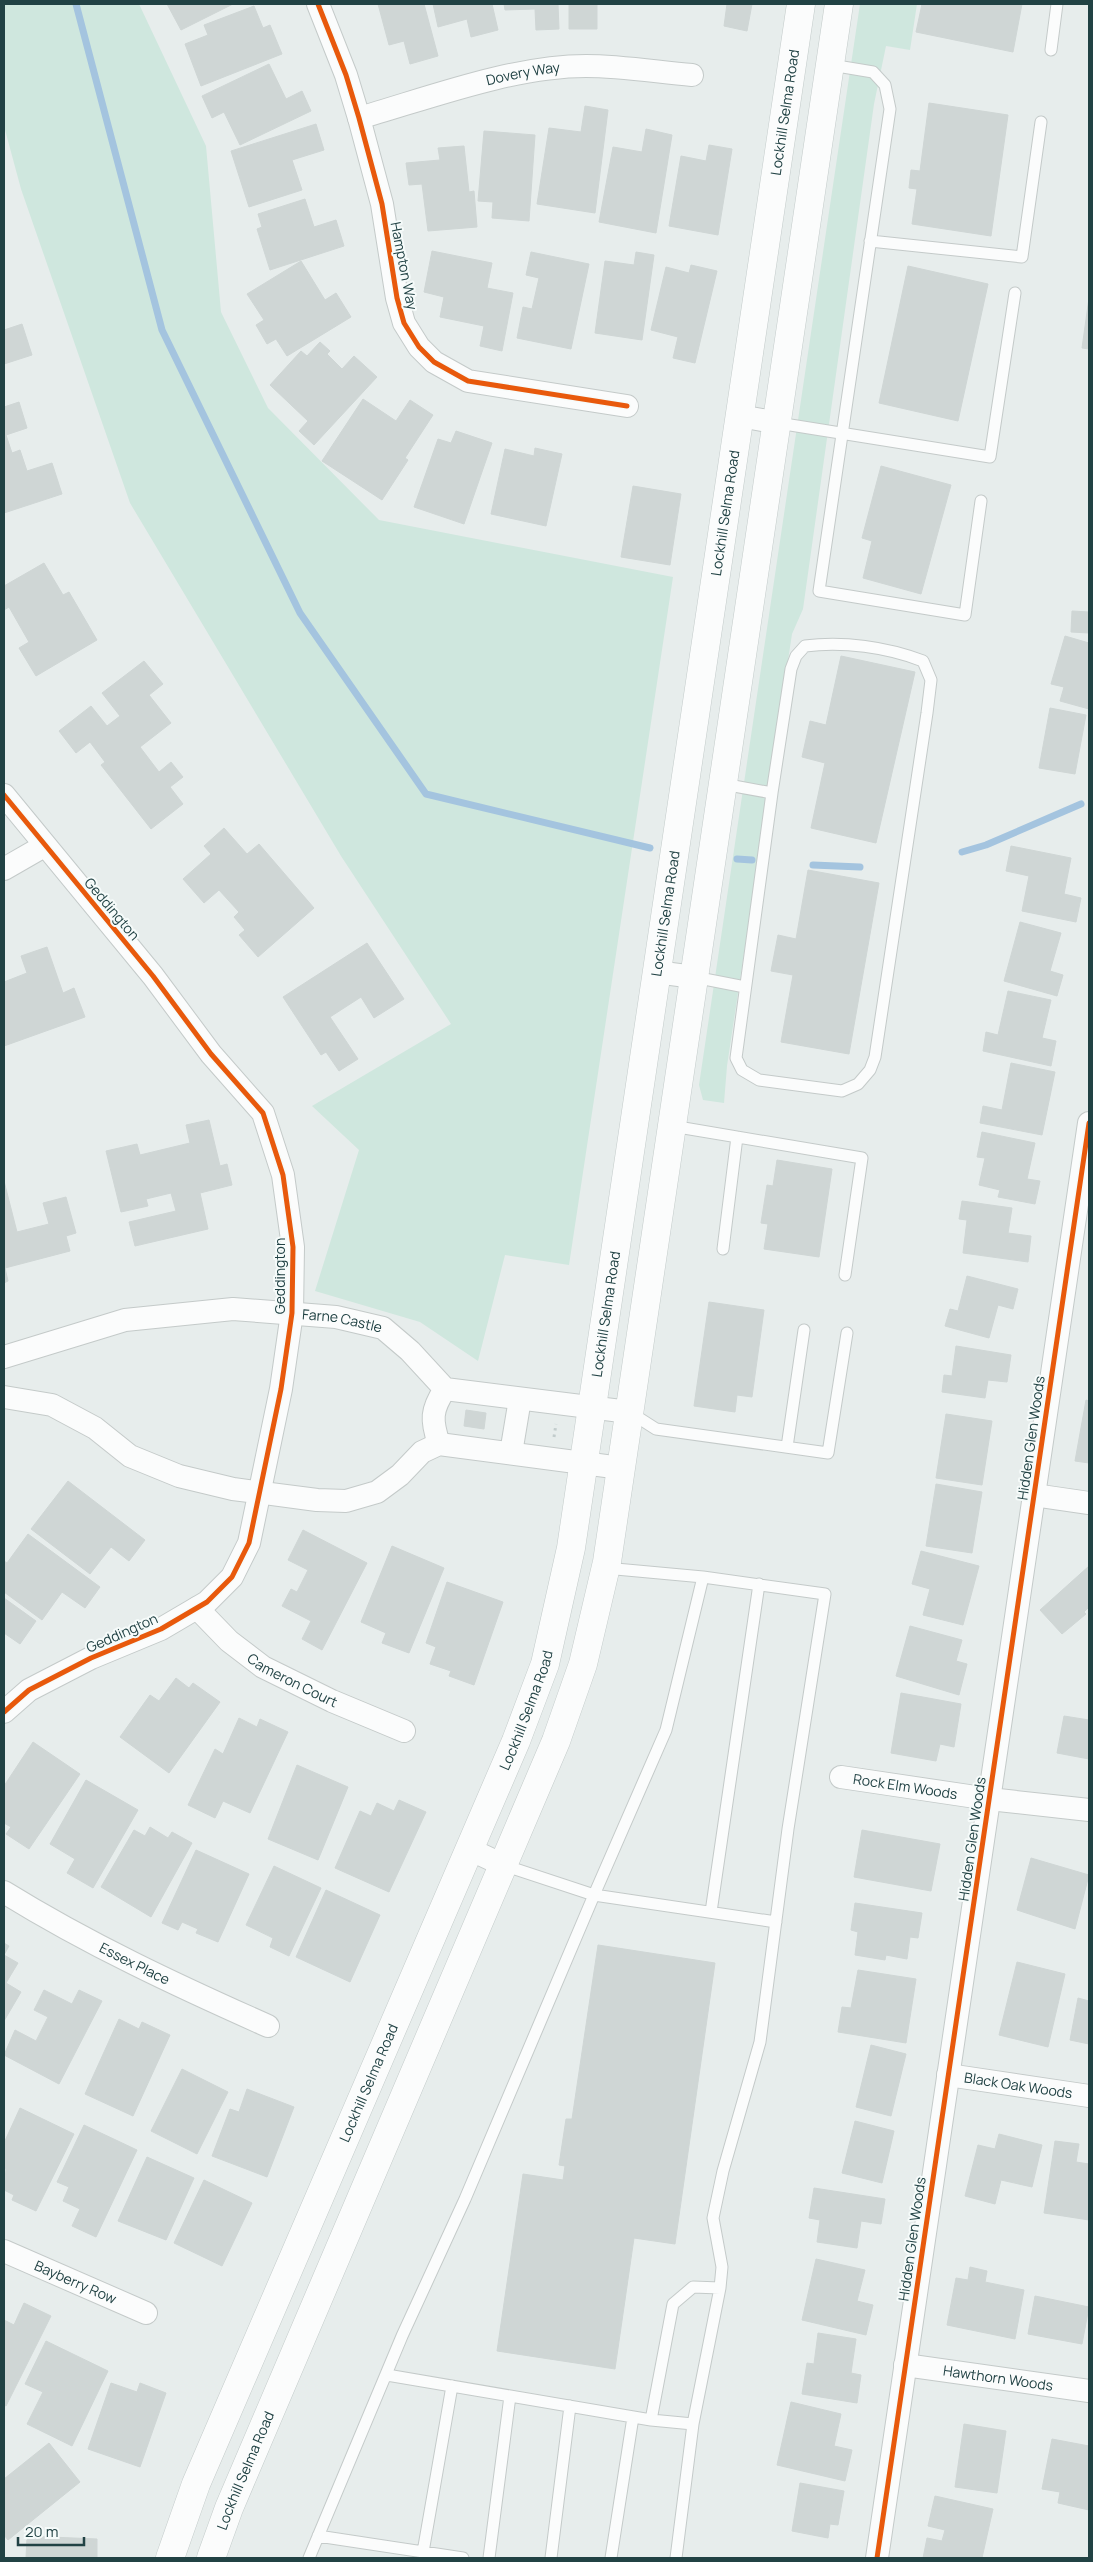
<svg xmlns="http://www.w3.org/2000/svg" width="1093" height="2562" viewBox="0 0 1093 2562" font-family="Manrope,sans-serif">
  <rect width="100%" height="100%" fill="#e7edec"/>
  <path fill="#cfe7de" d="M4,4h135l67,142 15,166 47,96 111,112 294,57 -104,688 -64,-10 -27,106 -58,-39 -105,-31 44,-141 -47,-44 139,-82 -110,-168 -211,-353 -109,-314 -17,-63z
    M860,4h57l-7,46 -24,-4 -12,58 -71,505 -11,25 -65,432 -3,37 -21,-3 -4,-15z"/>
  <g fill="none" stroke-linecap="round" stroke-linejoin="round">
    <path stroke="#a4c4df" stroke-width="7" d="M76,4l86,326 138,283 126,181 224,54
      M962,852l24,-7 95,-41
      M737,859l15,1
      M813,865l47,2"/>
  </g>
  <path fill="#cfd6d5" stroke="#cfd6d5" d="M167,4h66l-52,26z
    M378,4h46l14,52 -28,8 -6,-23 -15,4z
    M433,4h59l6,26 -27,7 -4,-18 -29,8z
    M504,4h54l1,25 -23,1 -1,-21 -30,1z
    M569,4h28v25h-28z
    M727,4h25l-5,27 -23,-5z
    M922,4h100l-9,48 -97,-20z
    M254,6l9,22 7,-3 12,29 -81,32 -16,-42 23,-9 -4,-10z
    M269,64l17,35 16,-8 9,20 -71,34 -16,-33 -12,6 -10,-22z
    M929,103l79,12 -17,121 -79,-12 5,-35 -8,-1 2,-18 9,1z
    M585,106l23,4 -13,103 -58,-9 12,-76 32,4z
    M316,124l8,26 -32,10 10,30 -53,17 -18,-56z
    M646,129l26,6 -16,98 -57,-11 14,-75 29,5z
    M484,131l51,4 -6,86 -37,-3 1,-16 -15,-1z
    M709,145l23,4 -14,86 -49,-9 12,-70 25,5z
    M464,146l5,46 5,-1 3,36 -49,4 -6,-47 -13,1 -3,-22 34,-3 -2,-12z
    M305,199l9,28 22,-7 8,26 -74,24 -13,-41 5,-2 -4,-13z
    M432,251l60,12 -5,25 26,5 -11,58 -22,-5 4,-20 -44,-9 4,-20 -20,-5z
    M531,252l58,12 -18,85 -54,-11 6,-31 9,2 7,-31 -13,-3z
    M636,252l18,3 -12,85 -47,-7 10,-72 29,4z
    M301,261l24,39 11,-7 15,24 -64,39 -11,-17 -9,5 -11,-19 8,-5 -17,-26z
    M691,265l26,6 -22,92 -22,-5 5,-21 -27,-7 15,-63 23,6z
    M908,266l80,18 -30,137 -79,-18z
    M1089,298v51l-7,-1z
    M22,324l10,31 -28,9v-34z
    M320,342l10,9 -3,3 15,15 12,-13 23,21 -63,68 -15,-14 9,-10 -38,-36 31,-34 6,5z
    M363,399l33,22 14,-21 23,15 -28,43 3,2 -26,40 -60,-39z
    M19,402l8,26 -21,7 6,18 8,-3 7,21 25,-8 10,31 -58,19v-106z
    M456,431l36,12 -28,81 -50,-17 24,-68 13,4z
    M535,448l27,6 -16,72 -55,-12 14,-65 29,7z
    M881,466l70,19 -30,109 -58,-16 9,-37 -10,-3z
    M633,486l48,8 -11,71 -49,-8z
    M44,563l19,32 6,-3 28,48 -61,36 -17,-28 10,-6 -20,-35 -5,3v-24z
    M1072,611l17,1v21l-18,-1z
    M1065,636l24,7v66l-29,-8 4,-14 -13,-3z
    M841,656l74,16 -39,171 -65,-15 14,-65 -23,-6 8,-36 16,4z
    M144,661l19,23 -14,11 22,28 -31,24 19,25 12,-10 12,15 -13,10 13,17 -32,25 -50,-64 4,-3 -15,-20 -14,11 -17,-22 32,-25 16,20 13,-10 -18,-23z
    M1050,708l36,7 -11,59 -36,-6z
    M224,828l23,26 12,-10 55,64 -56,49 -19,-22 6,-5 -11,-13 5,-5 -20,-22 -15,13 -21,-24 28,-25 -7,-8z
    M1011,846l60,12 -7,36 17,4 -5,24 -54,-11 7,-35 -23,-5z
    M808,870l71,13 -30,171 -68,-12 12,-67 -22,-4 7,-36 18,4z
    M1020,922l41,11 -11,38 13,4 -6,21 -53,-15z
    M367,943l37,56 -30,19 -13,-21 -31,20 28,42 -19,12 -13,-19 -5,3 -38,-58z
    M47,947l16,46 11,-5 11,29 -81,29v-64l23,-9 -6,-17z
    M1008,991l43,9 -9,38 14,3 -5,25 -68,-15 3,-19 12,3z
    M1011,1063l44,9 -13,63 -62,-12 3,-17 19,4z
    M209,1120l11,46 7,-2 5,21 -32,8 8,36 -73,17 -6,-24 47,-11 -5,-18 -25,6 2,7 -27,6 -15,-61 31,-7 3,11 50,-12 -4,-18z
    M982,1132l53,11 -8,36 13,2 -5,23 -37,-7 2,-7 -21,-5 6,-27 -8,-1z
    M777,1160l55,9 -13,88 -55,-8 4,-25 -7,-1 6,-38 6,1z
    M4,1181l13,51 32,-8 -6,-21 23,-6 10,36 -10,3 4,15 -65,17 3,13 -4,2z
    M962,1201l50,7 -4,25 23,3 -3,26 -65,-9 4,-33 -8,-1z
    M967,1276l51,13 -5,20 -15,-4 -9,33 -44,-12 5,-17 8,2z
    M709,1302l55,8 -12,87 -15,-2 -2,17 -41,-6z
    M956,1346l55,9 -4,27 -19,-2 -3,18 -43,-6 2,-17 8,1z
    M1086,1400l3,1v62l-14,-2z
    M466,1410l20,3 -2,16 -20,-3z
    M946,1414l46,7 -10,64 -46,-7z
    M68,1481l77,59 -16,21 -18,-14 -21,27 -59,-45z
    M936,1484l46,8 -10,61 -46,-7z
    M303,1530l64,33 -45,87 -20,-11 9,-18 -29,-15 9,-17 6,3 11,-22 -20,-10z
    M28,1534l72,53 -15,21 -23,-16 -20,28 -38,-28v-31l3,2z
    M392,1546l52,22 -35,85 -27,-10 4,-10 -25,-11z
    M921,1551l58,15 -16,59 -40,-10 7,-26 -18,-5z
    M1089,1566v41l-5,5 2,2 -24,20 -22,-24z
    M447,1582l56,20 -29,83 -25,-9 2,-5 -21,-7 6,-17 -10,-4z
    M4,1598l32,23 -16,23 -16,-11z
    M910,1626l52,14 -6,21 11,3 -8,31 -63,-19z
    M176,1678l13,10 4,-5 27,19 -51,71 -49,-36 30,-42 9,6z
    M901,1693l60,11 -7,43 -14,-3 -4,17 -45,-8z
    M1064,1716l25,4v39l-32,-6z
    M239,1718l18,9 3,-8 28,13 -38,81 -27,-12 -8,17 -27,-13 27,-56 8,5z
    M33,1742l47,32 -51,75 -23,-15 5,-7 -7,-4v-37z
    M297,1765l51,22 -30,73 -50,-21z
    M86,1780l52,30 -45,78 -26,-15 8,-14 -25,-15z
    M399,1800l27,12 -37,80 -54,-24 25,-57 11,5 6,-13 17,8z
    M150,1827l18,11 4,-6 20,11 -41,74 -50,-30 33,-57 11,6z
    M862,1830l78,14 -9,47 -77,-14z
    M196,1850l53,24 -31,68 -22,-9 2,-4 -16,-7 -4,8 -16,-7z
    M1031,1858l58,17 -14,54 -58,-19z
    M274,1866l47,22 -32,68 -19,-9 3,-9 -27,-13z
    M326,1890l54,25 -30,67 -54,-25z
    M855,1903l67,10 -4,25 -8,-1 -3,22 -21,-4 -1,5 -30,-5 3,-23 -7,-2z
    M4,1943l5,3 -5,9 14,8 -12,20 15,9 -17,29z
    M598,1945l117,18 -40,281 -41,-6 -19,131 -118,-18 26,-177 40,6 2,-14 -6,-1 7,-46h6z
    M1017,1962l48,12 -17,73 -49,-12z
    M858,1970l58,9 -10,64 -68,-11 4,-25 9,1z
    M44,1990l28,14 7,-14 23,11 -43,83 -55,-29 11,-25 21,11 12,-24 -14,-7z
    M1078,1998l11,3v43l-19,-4z
    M119,2019l20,10 3,-7 28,13 -37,81 -48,-22z
    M871,2045l35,9 -15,62 -35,-9z
    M182,2069l46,23 -31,62 -46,-23z
    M247,2089l47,18 -27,70 -55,-21 18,-47 9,3z
    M20,2108l54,26 -38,77 -24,-11 2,-5 -10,-5 2,-21 -2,-1v-25z
    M855,2121l39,10 -12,52 -40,-10z
    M84,2125l53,25 -41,87 -24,-11 8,-17 -17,-8 6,-14 -12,-5z
    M999,2134l43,11 -10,42 -31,-7 -6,24 -30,-8 13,-51 17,4z
    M1055,2141l24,3 -3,18 13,2v56l-45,-7z
    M147,2157l47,21 -28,62 -48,-19z
    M204,2180l48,23 -30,63 -48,-23z
    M814,2188l71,11 -4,25 -20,-3 -4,27 -40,-6 3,-22 -11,-2z
    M816,2259l49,11 -8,31 16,4 -7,30 -64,-15z
    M970,2267l17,4 -2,11 39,8 -9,49 -68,-14 9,-47 12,2z
    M1035,2296l54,11 -7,37 -54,-10z
    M24,2303l27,13 -45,90 -2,-1v-85l10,5z
    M818,2333l38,6 -5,34 10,2 -4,28 -55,-9 5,-31 7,1z
    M46,2341l62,30 -36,75 -45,-22 16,-32 -18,-8z
    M111,2383l26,9 3,-9 26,10 -26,74 -52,-18z
    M791,2402l50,12 -7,32 18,4 -7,31 -68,-16z
    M964,2424l42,7 -9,62 -42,-6z
    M1052,2439l37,7v64l-31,-7 2,-11 -18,-3z
    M49,2443l31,39 -72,58 -4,-5v-56z
    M800,2483l44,8 -6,34 -8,-1 -2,14 -36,-7z
    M935,2496l58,13 -11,49h-59l4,-20 15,3 3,-11 -17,-4z
    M27,2536l70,3v19h-71z"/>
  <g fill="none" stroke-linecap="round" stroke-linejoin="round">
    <g stroke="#c4cac9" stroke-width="13">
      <path id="lane" d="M1051,50l6,-46
        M831,65l42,7 12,13 5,24 -71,482 146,24 16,-114
        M870,241l152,16 19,-135
        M778,423l212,34 25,-164
        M723,784l49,9 19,-124 5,-13 9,-10c38,-5 82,1 118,15l8,19 -4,33 -52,344 -5,13 -12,14 -16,7 -83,-11 -17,-10 -6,-12 36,-265
        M694,977l51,10
        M672,1126l190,32 -17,117
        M723,1249l14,-112
        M631,1413l25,16 172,24 19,-120
        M787,1447l17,-117
        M605,1568l98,9 -37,153 -72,165 182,27
        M711,1912l48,-328
        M387,2375l264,45 42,4
        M651,2420l22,-116 20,-17 27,1
        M318,2536l145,22
        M423,2552l29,-166
        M309,2558l93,-222 63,-137 129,-304 -91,-30
        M489,2558l21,-162
        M551,2558l19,-152
        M611,2558l22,-141
        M676,2558l17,-134 27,-136 2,-21 -9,-49 10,-47 37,-129 28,-213 37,-235 -122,-17"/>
    </g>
    <g stroke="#c4cac9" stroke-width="24">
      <g id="street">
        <path d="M318,4l28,71 13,43 23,86 15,94 7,25 15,24 15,15 34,19 159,25"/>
        <path id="s1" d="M359,118c70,-20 154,-52 227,-52 35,0 71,6 106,9"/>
        <path d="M740,416l38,7"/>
        <path d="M4,795l149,181 58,78 52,59 20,62 10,72 -1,66 -11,76 -32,154 -17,34 -25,25 -46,27 -70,29 -62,32 -25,22"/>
        <path d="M4,869l40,-23"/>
        <path d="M656,972l38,5"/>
        <path id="s2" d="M4,1357l121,-37 108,-11 103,8 47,11 27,23 35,38 184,23"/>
        <path d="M4,1397l48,8 43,23 35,28 49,20 54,13 84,11 29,1 31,-9 23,-17 22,-23 17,-8 182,24"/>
        <path d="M439,1444c-8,-24 -8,-34 6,-55"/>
        <path d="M511,1453l9,-54"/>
        <path d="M1034,1495l55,8"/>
        <path id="s3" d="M197,1608l32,33 34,26 69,34 72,30"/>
        <path id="s4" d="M841,1777l148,22 100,11"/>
        <path d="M469,1849l34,16"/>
        <path id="s5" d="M4,1892c84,52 174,94 264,134"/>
        <path id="s6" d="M948,2075l141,21"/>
        <path id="s7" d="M4,2251l142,62"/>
        <path id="s8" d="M905,2365l184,26"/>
        <path d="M877,2558l212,-1435"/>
      </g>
    </g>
    <g stroke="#c3cbca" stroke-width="29">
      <g id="secondary">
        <path id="s9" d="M170,2558l26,-74 320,-743 29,-77 26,-116 230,-1544"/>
        <path id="s10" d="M211,2558l18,-50 327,-767 27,-77 24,-102 232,-1558"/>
      </g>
    </g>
    <path stroke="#c2cccc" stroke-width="3" stroke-dasharray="2.5 4" stroke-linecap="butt" d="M554,1437l2,-13"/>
    <use href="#lane" stroke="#fbfcfc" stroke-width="11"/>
    <use href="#street" stroke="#fbfcfc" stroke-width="22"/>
    <use href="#secondary" stroke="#fbfcfc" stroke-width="28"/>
    <g stroke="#f6fbfa" stroke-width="8">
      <path id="cycleway" d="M318,4l28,71 13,43 23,86 15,94 7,25 15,24 15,15 34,19 159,25
        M4,795l149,181 58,78 52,59 20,62 10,72 -1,66 -11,76 -32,154 -17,34 -25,25 -46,27 -70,29 -62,32 -25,22
        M877,2558l212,-1435"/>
    </g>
    <use href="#cycleway" stroke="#e8590c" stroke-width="5"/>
  </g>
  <g text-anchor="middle" stroke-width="4" stroke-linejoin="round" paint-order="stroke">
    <g font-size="14" fill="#214244" stroke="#f6fbfa">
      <text dy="5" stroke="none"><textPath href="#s1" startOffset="170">Dovery Way</textPath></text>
      <text dy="5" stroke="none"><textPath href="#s9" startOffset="2540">Lockhill Selma Road</textPath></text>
      <text transform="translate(404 266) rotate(79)" y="5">Hampton Way</text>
      <text dy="5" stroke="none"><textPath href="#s9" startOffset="2135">Lockhill Selma Road</textPath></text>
      <text transform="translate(112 909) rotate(50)" y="5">Geddington</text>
      <text dy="5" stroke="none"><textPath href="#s9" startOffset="1730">Lockhill Selma Road</textPath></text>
      <text transform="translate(280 1276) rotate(-90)" y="5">Geddington</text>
      <text dy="5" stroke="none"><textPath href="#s9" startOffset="1325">Lockhill Selma Road</textPath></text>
      <text dy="5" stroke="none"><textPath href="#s2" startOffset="345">Farne Castle</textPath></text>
      <text transform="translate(1031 1438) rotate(-82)" y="5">Hidden Glen Woods</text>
      <text transform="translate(122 1633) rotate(-24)" y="5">Geddington</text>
      <text dy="5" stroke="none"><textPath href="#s3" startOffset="121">Cameron Court</textPath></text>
      <text dy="5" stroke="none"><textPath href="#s9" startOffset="920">Lockhill Selma Road</textPath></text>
      <text dy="5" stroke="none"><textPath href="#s4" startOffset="65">Rock Elm Woods</textPath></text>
      <text transform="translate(972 1839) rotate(-82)" y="5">Hidden Glen Woods</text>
      <text dy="5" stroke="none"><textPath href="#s5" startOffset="149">Essex Place</textPath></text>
      <text dy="5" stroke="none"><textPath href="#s9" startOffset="515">Lockhill Selma Road</textPath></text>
      <text dy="5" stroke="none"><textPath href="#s6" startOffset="71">Black Oak Woods</textPath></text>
      <text transform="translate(912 2239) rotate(-82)" y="5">Hidden Glen Woods</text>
      <text dy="5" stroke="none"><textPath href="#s7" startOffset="78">Bayberry Row</textPath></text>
      <text dy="5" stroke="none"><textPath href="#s8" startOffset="94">Hawthorn Woods</textPath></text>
      <text dy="5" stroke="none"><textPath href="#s10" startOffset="94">Lockhill Selma Road</textPath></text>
    </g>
  </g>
  <rect width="1093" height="2562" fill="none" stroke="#214244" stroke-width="10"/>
  <path d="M18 2537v8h66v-8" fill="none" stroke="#214244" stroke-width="2.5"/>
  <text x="25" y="2537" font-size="15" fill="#214244" stroke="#f6fbfa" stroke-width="4" paint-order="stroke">20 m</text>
</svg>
